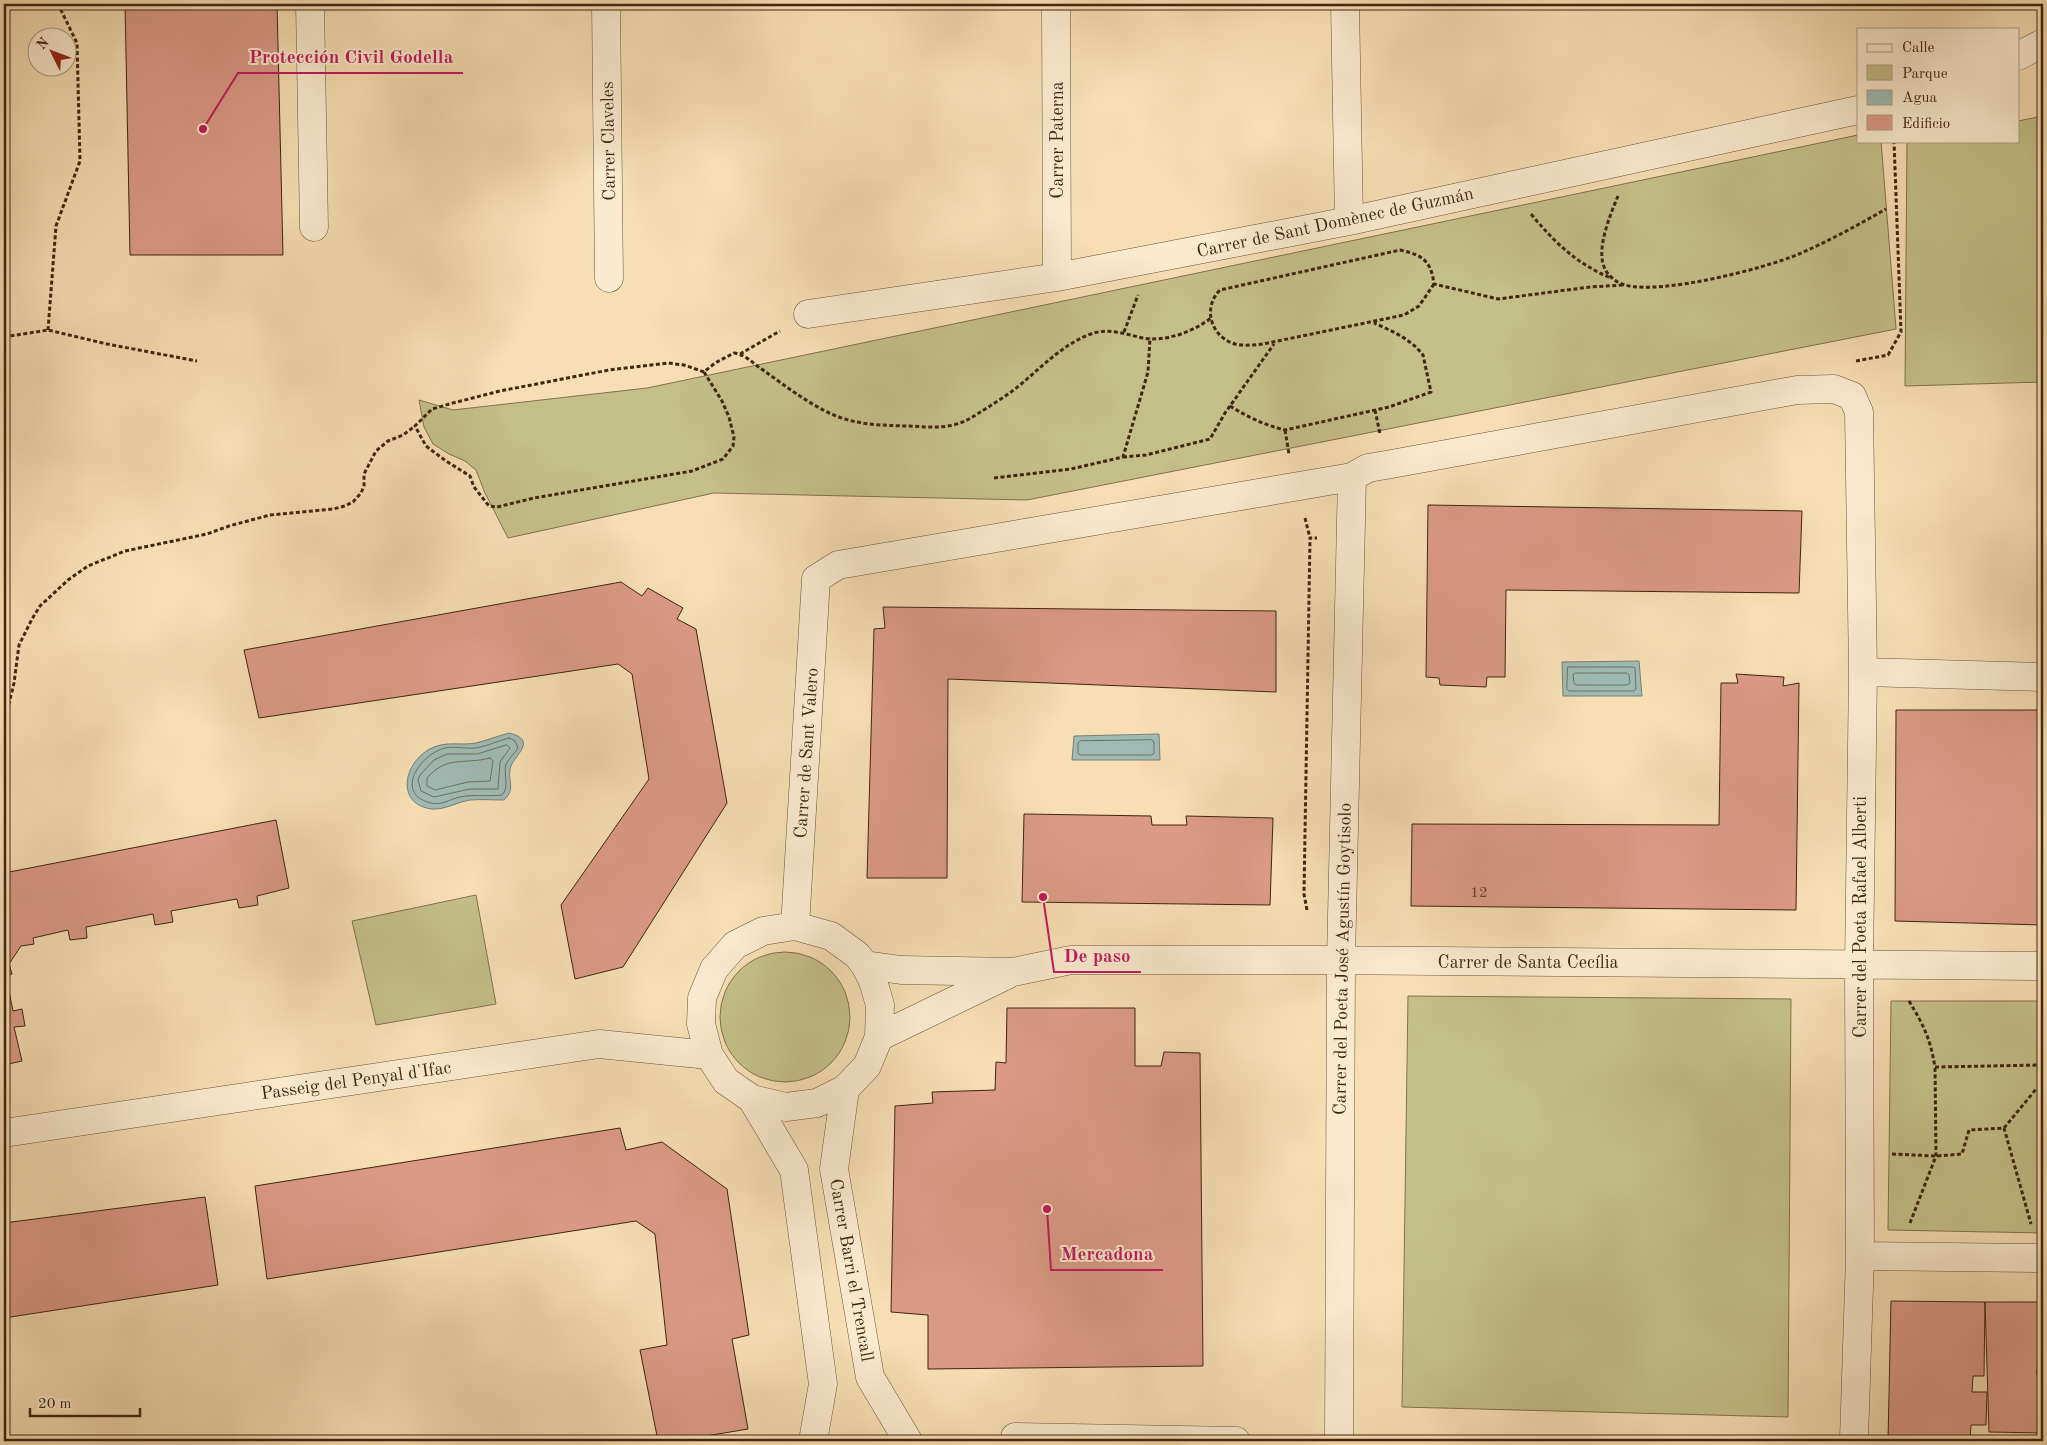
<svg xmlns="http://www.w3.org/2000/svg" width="2047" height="1445" viewBox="0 0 2047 1445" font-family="'Old Standard TT',serif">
  <rect width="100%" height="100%" fill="#f7deb4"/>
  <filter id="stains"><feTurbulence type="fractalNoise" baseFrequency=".004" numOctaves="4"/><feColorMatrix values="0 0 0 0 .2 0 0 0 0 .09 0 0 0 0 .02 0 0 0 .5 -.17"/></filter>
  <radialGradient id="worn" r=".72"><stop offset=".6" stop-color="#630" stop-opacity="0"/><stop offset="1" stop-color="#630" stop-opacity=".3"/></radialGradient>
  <path fill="#c3bf89" stroke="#82724c" d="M2043,116v266l-138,4 2,-243 9,-2h102v-20z
    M1858,135v6h23l15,188 -869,171 -313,-7 -206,45 -23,-45 -9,-23 -11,-9 -16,-7 -16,-10 -9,-17 -5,-27 34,10 194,-22z
    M476,895l20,109 -120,21 -24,-104z
    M720 1017a65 65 0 1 1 130 0a65 65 0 1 1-130 0Z
    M1408,996l383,3 -3,418 -386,-10z
    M1891,1001h152v232l-155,-3z"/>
  <path fill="#9fbbb5" stroke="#797f73" d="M1639,661l3,35h-79l-1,-34z
    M509,733c29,7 6,22 2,33 -5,14 6,22 -7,34 -11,0 -23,-1 -34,0 -13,2 -25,10 -38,9 -35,-4 -30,-43 -4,-59 17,-10 30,-4 48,-7 12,-3 22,-7 33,-10z
    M1159,734l1,26h-88l2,-24z"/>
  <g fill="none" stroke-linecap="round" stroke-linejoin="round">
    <path stroke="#707062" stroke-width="1" d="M1568,667h65l2,1 1,21 -2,2h-65l-2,-2z
      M1576,673h51l2,2 1,8 -3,2h-51l-2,-2 -1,-8z
      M509,738l6,3 3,7c-3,5 -9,10 -12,16 -3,10 4,23 -4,31 -16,2 -33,-2 -49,4 -7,3 -15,6 -22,4 -38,-9 -11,-49 14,-55 9,-2 21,1 31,0 11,-2 22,-7 33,-10z
      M1152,740l2,2v11l-2,2h-72l-2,-2v-10l2,-2z
      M507,745l3,3 -10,14 -2,27h-28l-36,8 -13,-6 -3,-11 2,-5 14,-15 13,-6h30z
      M490,758l3,3 -3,20 -22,1 -33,8 -8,-4v-8c20,-23 36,-13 63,-20z"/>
  </g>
  <path fill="#db9a86" stroke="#40250f" d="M125,4h152l6,251h-153z
    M1428,505l374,6 -3,82 -293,-3 -1,87h-18l-1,10 -46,-2 -1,-7 -13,-1z
    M621,582l21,14 6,-8 35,20 -6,11 19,10 31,174 -104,164 -48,12 -14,-74 88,-126 -17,-105 -14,-10 -359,54 -15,-68z
    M883,607l393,4v81l-328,-13 -1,199h-80l7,-249 11,-1z
    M1736,674l48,3 -1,9 16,-3 -3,227 -385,-4 1,-82 307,1 2,-142h17z
    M1896,710h147v215l-148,-4z
    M1024,814l127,2 1,9h35l-1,-9 87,2 -3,87 -248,-3z
    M276,820l13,68 -32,8 1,9 -19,3 -2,-9 -66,12 2,11 -18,3 -2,-11 -67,13 1,11 -17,2 -2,-10 -35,8 1,6 -13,2 -12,18 3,10 -6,2 7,35 9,-2 3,17 -11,1 8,34 -18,4v-192z
    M1007,1008h128v58h26l3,-14 36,1 3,313 -275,3v-54l-37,-3 4,-206 38,-3 -1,-11 63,-2 1,-28 10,1z
    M620,1128l6,22 36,-8 65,47 22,146 -17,4 16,90 -72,12h-18l-18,-91 27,-5 -12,-111 -19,-13 -369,58 -12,-93z
    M205,1197l13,88 -214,33v-95z
    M1891,1301l94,1 -1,74h-11l-1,16h15l-1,33h-15l-1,16h-82z
    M1985,1302h56l-4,72h6v59l-54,-1z
    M2041,1302h2v72h-6z"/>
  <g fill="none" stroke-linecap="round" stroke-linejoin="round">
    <g stroke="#6e5338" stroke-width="29">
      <path id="minor" d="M310,4l4,223
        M606,4l3,274
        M1056,4l1,273
        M1345,4l4,217
        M2018,56l25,-13
        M808,314l249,-37 292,-56 509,-111
        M1863,672l180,5
        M795,926l21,-347 22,-14 514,-88 16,-9 18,-3 411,-75 37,-1 18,7 7,16 4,260 -4,292 1,292 -6,183 -2,2
        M865,965l36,5 112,2 58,-12h246l726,6
        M879,1037l128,-62
        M845,1089l-11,80 31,179 5,29 38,64
        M752,1099l34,8 31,-4 28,-14 22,-23 12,-29 1,-32 -7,-24 -8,-16 -8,-10 -26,-19 -36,-10 -32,5 -28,14 -21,24 -12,29 -1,26 8,31 17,26 26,18 42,71 29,214 -10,57
        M4,1133l595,-89 110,11
        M1860,1256l183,2
        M1015,1437l221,4
        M1339,1441l2,-481 11,-483"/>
    </g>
    <path stroke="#40250f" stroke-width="3" stroke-dasharray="4 2.5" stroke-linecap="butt" d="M1618,196c-7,17 -23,54 -13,73 3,7 12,14 20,16 36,10 138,-16 174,-31 30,-13 59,-29 87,-45
      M1531,214c24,29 46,50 80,64
      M1434,284l-15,22 -15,9 -141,29c-9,1 -19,2 -28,0 -24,-7 -33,-36 -15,-54l180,-40c22,5 31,10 34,34l64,15 92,-12 34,-2
      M48,330l8,-104 24,-65 -3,-118 -19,-39
      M1124,332l14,-37
      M4,337l44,-7 59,14 90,17
      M740,354l40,-23
      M1856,361l32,-6 13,-23 -7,-191
      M704,372l18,29 7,16 5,20 -1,9 -10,13 -31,12 -158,27 -37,9 -8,-1 -15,-19 -4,-11 -24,-15 -20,-15 -11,-20 17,-17 21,-6 47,-12 109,-21 59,-7 16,2 20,7 11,-9 19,-10c13,2 19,11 29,17 21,15 47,35 71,45 23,10 46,10 70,11 16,0 33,3 49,-1 14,-3 22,-10 34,-17 9,-6 19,-12 28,-19 24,-19 44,-42 73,-54 19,-8 36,-1 55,3 22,4 50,-6 68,-20
      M1230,406c18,11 34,19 55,24l104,-23 42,-15 -8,-37c-12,-16 -31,-24 -49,-32
      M1375,410l5,24
      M1285,430l4,24
      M1123,457l23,-2 64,-16 15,-26 49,-69
      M994,478l77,-9 52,-12 25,-85 2,-34
      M1305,518l5,20
      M4,724l10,-41 5,-38 13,-26 8,-13 28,-26 20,-14 37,-15 82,-17 22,-8 41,-11 63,-6 12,-3 8,-4 8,-9 3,-7v-12l12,-23 12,-10 15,-6 12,-9
      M1307,910l-3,-16 6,-356h7
      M1909,1001c15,25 21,37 26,66l108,-2
      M2004,1128l33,-40 6,-3
      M1892,1154l44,2 26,-2 7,-24 35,-2 27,96
      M1910,1223l26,-67 -1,-89"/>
    <use href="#minor" stroke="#faeace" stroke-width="28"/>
  </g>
  <g text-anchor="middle" stroke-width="4" stroke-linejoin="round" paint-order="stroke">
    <g font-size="15" fill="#67422d">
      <text x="1479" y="897">12</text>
    </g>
    <g font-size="18" fill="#40250f" stroke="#faeace">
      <text transform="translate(1057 140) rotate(-90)" y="6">Carrer Paterna</text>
      <text transform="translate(608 141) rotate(-91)" y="6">Carrer Claveles</text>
      <text transform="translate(1335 222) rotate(-12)" y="6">Carrer de Sant Domènec de Guzmán</text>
      <text transform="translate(806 753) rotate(-86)" y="6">Carrer de Sant Valero</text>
      <text transform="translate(1860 917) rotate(-90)" y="6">Carrer del Poeta Rafael Alberti</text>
      <text transform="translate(1342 959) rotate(-89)" y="6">Carrer del Poeta José Agustín Goytisolo</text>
      <text x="1528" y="968">Carrer de Santa Cecília</text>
      <text transform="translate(356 1080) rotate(-8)" y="6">Passeig del Penyal d'Ifac</text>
      <text transform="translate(852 1270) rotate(80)" y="6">Carrer Barri el Trencall</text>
    </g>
  </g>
  <path fill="none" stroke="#c2185b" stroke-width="2" d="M203 129L238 73H463M1043 897L1054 972H1141M1047 1209L1051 1270H1163"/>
  <g fill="#c2185b" stroke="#faeace" stroke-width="2">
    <circle cx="203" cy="129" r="5"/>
    <circle cx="1043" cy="897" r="5"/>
    <circle cx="1047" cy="1209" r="5"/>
  </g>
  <g font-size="19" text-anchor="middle" font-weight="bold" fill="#c2185b" stroke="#faeace" stroke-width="4" stroke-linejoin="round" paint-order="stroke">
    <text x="351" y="63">Protección Civil Godella</text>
    <text x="1097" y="962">De paso</text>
    <text x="1107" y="1260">Mercadona</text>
  </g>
  <rect width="2047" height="1445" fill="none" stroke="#f7deb4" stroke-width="20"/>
  <rect x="5" y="5" width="2037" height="1435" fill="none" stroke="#40250f" stroke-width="2.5"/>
  <rect x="10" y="10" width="2027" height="1425" fill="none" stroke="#40250f"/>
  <rect x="1857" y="28" width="162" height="115" fill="#faeace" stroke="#b09b82"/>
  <rect x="1867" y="44" width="25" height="8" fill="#faeace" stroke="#b09b82"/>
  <text x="1902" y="52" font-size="15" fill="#40250f">Calle</text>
  <rect x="1867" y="65" width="25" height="15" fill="#c3bf89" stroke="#b09b82"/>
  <text x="1902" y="78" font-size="15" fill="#40250f">Parque</text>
  <rect x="1867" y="90" width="25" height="15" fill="#9fbbb5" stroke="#b09b82"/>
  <text x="1902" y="102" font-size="15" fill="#40250f">Agua</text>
  <rect x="1867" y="115" width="25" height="15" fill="#db9a86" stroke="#b09b82"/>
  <text x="1902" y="128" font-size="15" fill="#40250f">Edificio</text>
  <g transform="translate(52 52) rotate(312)"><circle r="24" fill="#faeace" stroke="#b09b82"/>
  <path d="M0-4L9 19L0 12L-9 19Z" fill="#8f2418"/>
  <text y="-8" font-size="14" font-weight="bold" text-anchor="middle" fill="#40250f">N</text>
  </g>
  <path d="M30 1408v8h110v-8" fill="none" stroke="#40250f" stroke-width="2.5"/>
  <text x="38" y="1408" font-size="15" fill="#40250f" stroke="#faeace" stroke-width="4" paint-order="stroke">20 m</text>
  <rect width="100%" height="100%" filter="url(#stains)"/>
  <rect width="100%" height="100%" fill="url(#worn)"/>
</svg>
